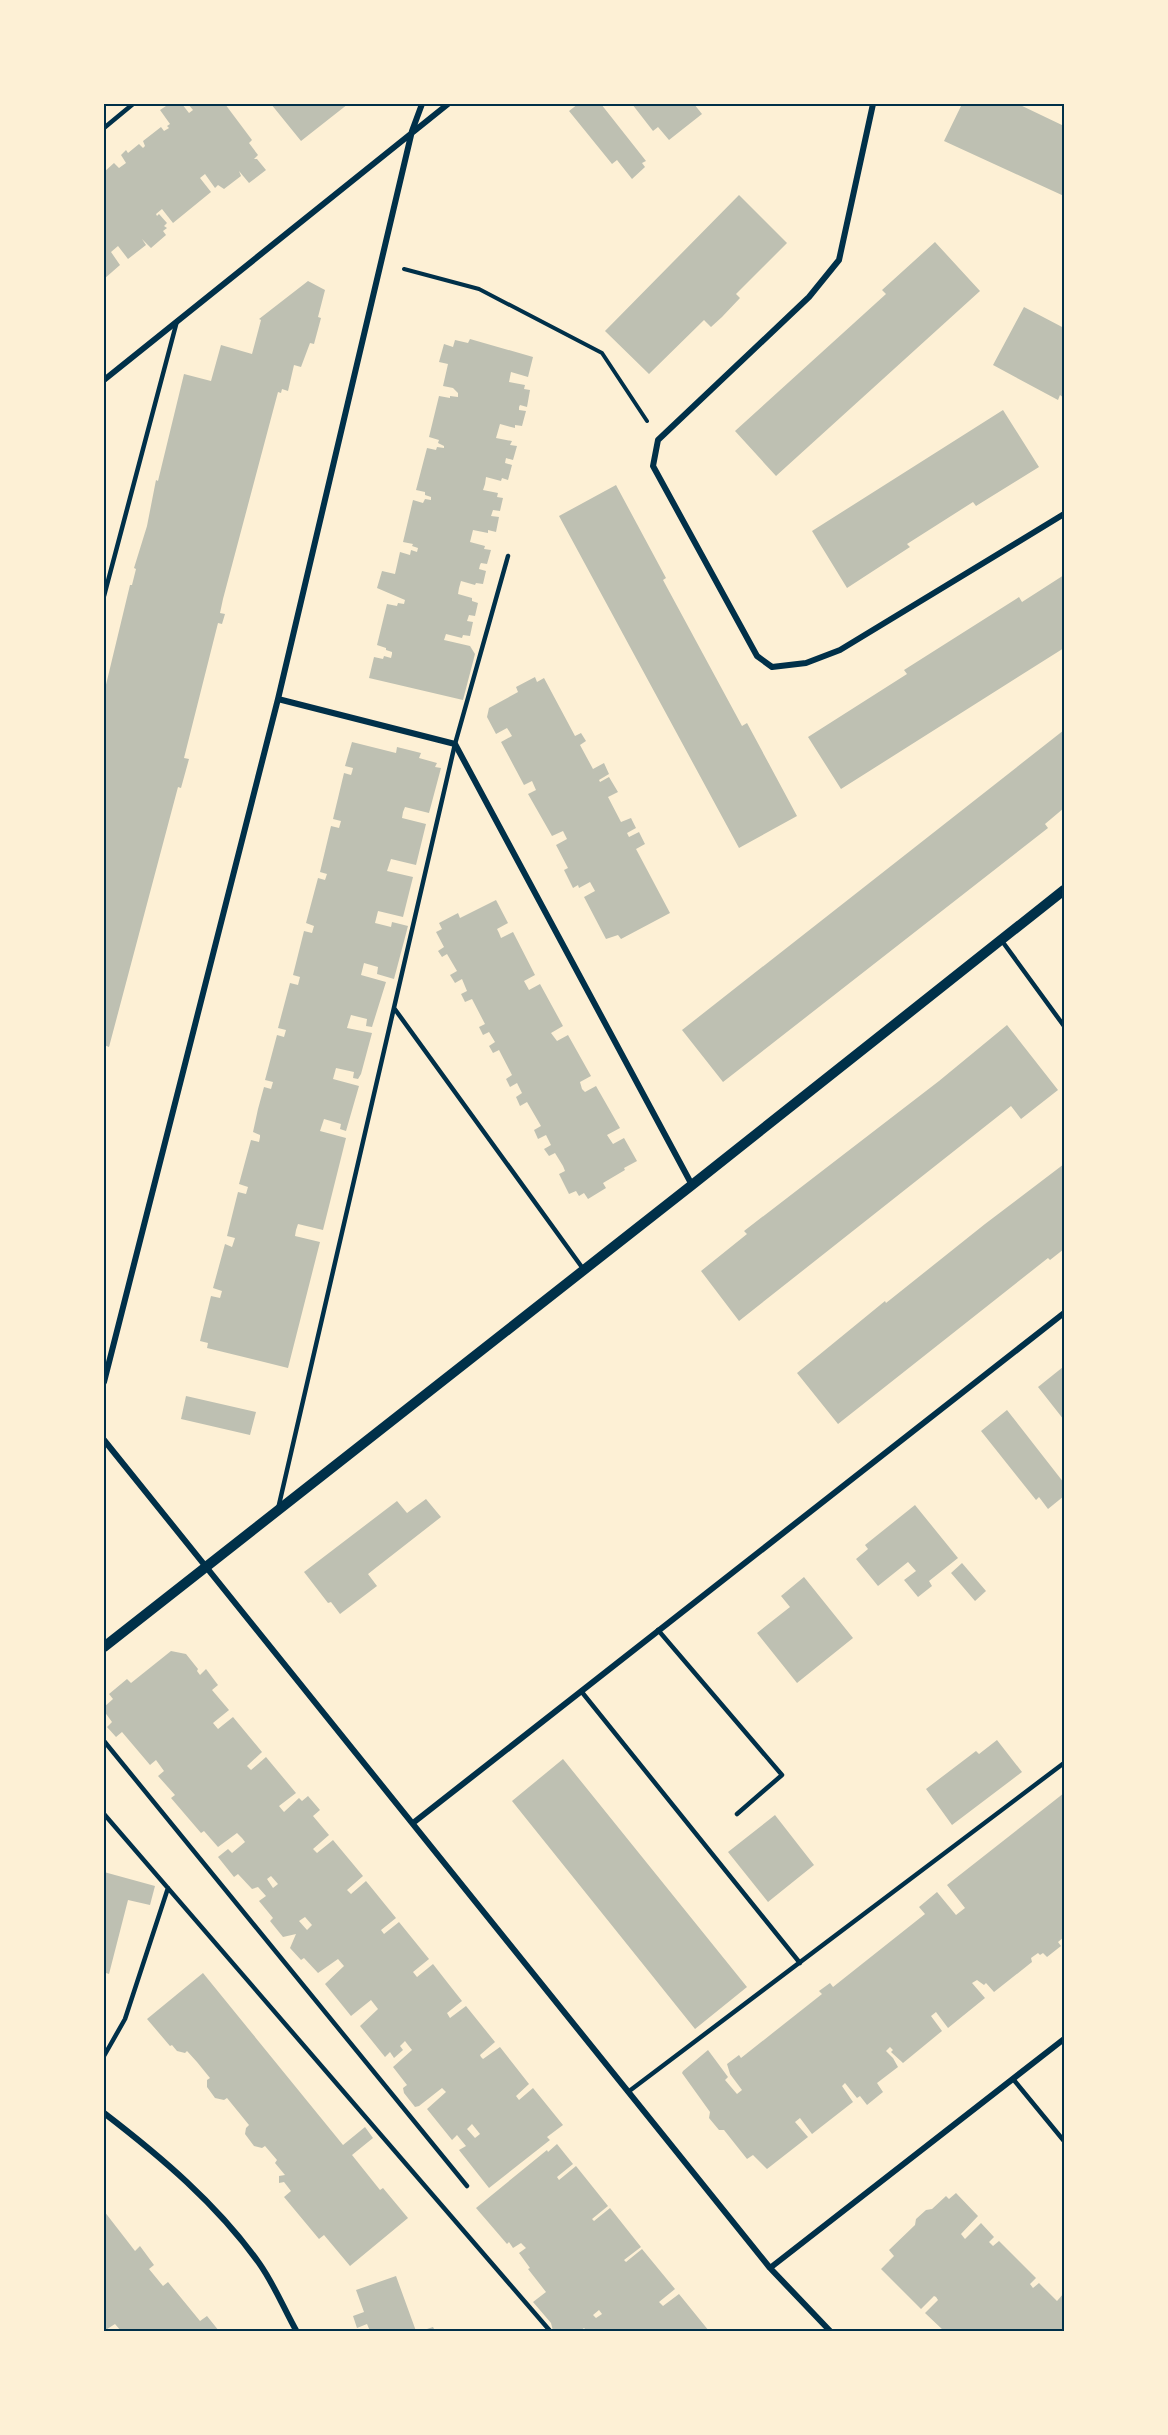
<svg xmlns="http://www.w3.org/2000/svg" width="1168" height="2435" viewBox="0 0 1168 2435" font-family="Merriweather,serif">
  <rect width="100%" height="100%" fill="#fdf0d5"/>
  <path fill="#bec0b2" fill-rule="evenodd" d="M169,104h13l7,9 4,-3 -5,-6h37l27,36 -3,3 9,12 -4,4h3l9,11 -17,13 -10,-12 2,5 -17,13 -6,-4 -3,3 -10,-14 -5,4 11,14 -38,31 -11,-14 -6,5 1,2 2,-2 8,9 -3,3 3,2 -4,3 3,4 -15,13 -9,-9 4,6 -18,14 -10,-13 -7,6 9,13 -16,14v-107l10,-9 5,5 7,-5 -5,-8 5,-5 2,3 11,-9 4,4 2,-2 -2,-5 18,-14 3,4 5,-3 -2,-2 3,-2 -10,-14z
    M271,104h77l-47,37z
    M578,104h23l45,57 -4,2 3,4 -13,12 -15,-19 -5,4 -43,-53z
    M632,104h62l8,10 -33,26 -11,-13 -5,4z
    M962,104h56l46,22v70l-120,-55z
    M739,195l48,48 -51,51 4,4 -18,19 -11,10 -7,-7 -55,54 -44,-43z
    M935,242l45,49 -204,185 -41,-45 151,-137 -4,-4z
    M308,281l17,9 -7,27 3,1 -7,26 -4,-1 -9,24 -7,-2 -6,26 -6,-2 -1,4 -3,-1 -55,207 -3,14 5,1 -3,10 -4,-1 -34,135 5,1 -8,29 -3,-1 -69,260 -5,-2v-352l26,-108h2l4,-16 -2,-1 13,-42 9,-46 2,1 26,-107 27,7 10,-36 31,9 9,-34 -2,-1z
    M1024,307l40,21v70l-4,-3 -2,5 -65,-35z
    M470,339l63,18 -5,20 -17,-5 -2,10 16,3 -1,4 6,1 -3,17 -7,-2 -1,2v3l7,1 -4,15 -7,-1v3l-15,-4 -4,14 16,3 -2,4 7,1 -4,14 -7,-2 -1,5 7,2 -4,15 -6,-2 -1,3 -15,-4 -1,7 -2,6 15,3 -1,4 6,1 -3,13 -7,-1 -2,6 8,1 -3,15 -8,-2v3l-15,-3 -3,12 15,4 -1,3 7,1 -4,14 -6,-1 -1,2 -1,4 7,2 -3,13 -7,-1 -1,2 -14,-4 -2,7 -1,6 14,4v3l6,2 -3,13 -6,-1 -2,6 6,1 -3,14 -7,-1 -1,3 -16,-4 -2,6 26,6 5,8 -12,46 -94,-22 5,-21 9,2 1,-3 7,2 1,-4v-2l-6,-2v-2l-9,-3 10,-41 10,2 1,-3 6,1 1,-4 -28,-12 5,-17 13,3 5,-22 10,3 1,-5 6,2 1,-4 -6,-2 1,-2 -10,-2 10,-42 10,3 2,-4 6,1v-3l-6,-2v-3l-9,-2 11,-42 9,2 1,-3 7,1v-2l-6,-3 1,-3 -10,-3 10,-41 11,2v-2l8,1v-4l-5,-5 -10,-2 5,-22 -9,-2 5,-18 9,3 2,-7 13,3z
    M1003,410l36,57 -63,39 -3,-4 -66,42 3,3 -63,41 -35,-57z
    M616,485l50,93 -3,2 79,146 5,-3 50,93 -58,32 -180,-332z
    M1064,575v73l-223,141 -33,-52 99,-63 -3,-4 115,-73 3,5z
    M535,677l2,5 7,-4 31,58 6,-3 5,8 -6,4 13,24 11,-6 5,11 -10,6 1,2 9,-5 9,15 -10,5 13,25 10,-4 5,10 -9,5 2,4 10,-5 6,12 -9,5 34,64 -49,26 -3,-4 -12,4 -22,-42 11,-6 -5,-9 -11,6 -1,-3 -5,3 -9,-18 4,-2 -12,-23 11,-6 -4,-8 -11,5 -24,-42 8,-4 -4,-9 -8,4 -23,-43 11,-6 -3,-5 -2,-3 -11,6 -9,-17 2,-9 29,-16 -2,-5z
    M1064,730v78l-19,16 3,4 -325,254 -41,-52z
    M352,742l44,11 1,-6 24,6 -2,5 18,5 -2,4 6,1 -12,45 -24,-6 -2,5 -1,6 24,6 -10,41 -25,-6 -4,12 26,6 -10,40 -25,-6 -3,12 16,4 1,-5 16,4 -14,53 -17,-5 1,-7 -14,-4 -3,12 25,7 -14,45 -6,-1 1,-7 -16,-4 -4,13 25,5 -11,41 -3,5 -5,-1 1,-6 -18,-4 -3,11 26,7 -13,45 -6,-2 1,-5 -17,-5 -4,12 26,7 -23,92 -25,-6 -2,6 -1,6 25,6 -32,126 -81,-20 1,-5 -8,-2 11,-45 9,2 2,-7 -9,-3 12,-44 7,3 3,-9 -8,-2 11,-44 8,2 2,-7 -9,-3 12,-44 8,2 1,-5v-2l-7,-3 5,-23 6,-22 7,2 2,-7 -8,-2 12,-45 7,2 2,-7 -8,-2 12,-45 8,2 2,-8 -7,-2 11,-44 8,2 2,-7 -8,-3 12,-45 7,2 2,-6 -7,-2 11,-46 8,2 2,-7 -8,-2 11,-46 7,2 1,-3 1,-4 -8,-2z
    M496,900l12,23 -11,6 2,4 2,5 12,-6 22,43 -11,6 5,9 11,-6 23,42 -12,7 6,8 11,-6 23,41 -11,6 2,7 3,3 11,-6 24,42 -13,7 6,9 11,-6 13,23 -13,7 1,2 -22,13 3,5 -18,11 -4,-6 -5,3 -3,-5 -7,3 -10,-20 6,-3 -2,-5 -8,-13 -6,3 -5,-7 7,-4 -5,-10 -8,4 -4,-9 7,-4 -14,-24 -7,4 -4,-9 6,-4 -5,-10 -7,4 -4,-8 6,-4 -13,-25 -6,3 -4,-7 6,-4 -6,-10 -6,3 -4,-8 6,-3 -13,-25 -7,3 -4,-8 6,-3 -5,-12 -7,4 -5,-8 7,-4 -10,-17 -5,3 -4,-6 6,-4 -8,-15 6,-3 -3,-6 19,-10 2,5z
    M1007,1025l51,65 -37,29 -10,-13 -272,215 -38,-50 46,-37 -3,-3 195,-150z
    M1064,1164v85l-14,11 -2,-2 -210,166 -41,-51 88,-72 1,2 99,-79z
    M1063,1367l1,2v51l-26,-33z
    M186,1396l70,16 -6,23 -69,-16z
    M1007,1410l57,73v13l-16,13 -9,-12 -3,3 -55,-69z
    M426,1499l15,18 -73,57 9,12 -37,28 -9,-12 -3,1 -24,-31 93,-71 10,12z
    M915,1505l43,53 -29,23 3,5 -14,11 -14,-17 12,-9 -8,-9 -30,24 -22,-27 12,-10 -3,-4z
    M962,1563l24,28 -11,10 -24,-28z
    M804,1577l49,61 -56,45 -40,-50 33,-26 -9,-11z
    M171,1651l15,3 12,15 -1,2 3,4 6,-6 12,16 -6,5 17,20 -16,13 5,6 15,-12 29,35 -15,14 4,4 15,-13 30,36 -17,13 5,6 15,-14 3,3 6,-5 12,14 -7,6 16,19 -16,14 4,4 16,-13 30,36 -16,14 4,4 15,-13 30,37 -15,12 3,4 15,-12 30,37 -16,13 4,5 16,-13 14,18 15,19 -15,12 3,5 16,-12 29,36 -15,13 1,2 2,2 17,-12 29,37 -13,12 3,4 14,-12 30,37 -16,12 3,3 -61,48 -30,-38 7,-4 -9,-11 -5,5 -25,-31 19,-17 -4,-4 -23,18 -4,1 -11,-14 -1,-5 4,-3 -14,-18 19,-17 -4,-5 -3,-4 -5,5 3,4 -9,8 -4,-6 -5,5 -25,-31 18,-17 -7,-9 -20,16 -26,-32 19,-18 -6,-7 -20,14 -14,-15 -3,2 -11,-12 6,-14 -13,3 -13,-16 3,-3 -14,-17 7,-5 -8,-9 -6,2 -14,-15 -4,3 -16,-20 10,-8 4,4 13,-11 -3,-4 -5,-5 -19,14 -14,-16 -3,2 -30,-35 4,-3 -17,-19 6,-5 -8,-11 -6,5 -28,-33 -6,5 -9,-10 5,-5 -8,-11v-4l9,-8 -4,-5 18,-15 4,4zM271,1876l7,8 -5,4 -6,-9zM305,1917l7,8 -5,5 -8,-9zM472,2124l8,10 -5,4 -8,-9z
    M997,1740l25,32 -70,53 -26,-36 50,-38 3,3z
    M563,1759l184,228 -52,42 -183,-228z
    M1064,1793v144l-6,5 3,4 -14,11 -4,-4 -3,2 -2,-2 -7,5 1,4 -38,30 -8,-9 -2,2 -7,-5 -5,3 13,15 -37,30 -12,-16 -5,4 11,15 -39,32 -12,-11 2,-2 -3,-3 -4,4 7,7 5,9 -21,16 6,9 -16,13 -7,-9 -3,2 -12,-15 -3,3 11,16 -41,32 -12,-16 -5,4 13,15 -41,32 -14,-14 -6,4 -23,-29h-5l-10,-12 1,-6 -28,-39 1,-2 25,-21 20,27 -3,3 12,14 5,-4 -12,-16 -3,-10 12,-9 2,3 81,-64 -3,-3 11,-8 3,4 92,-73 -6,-7 18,-15 19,23 9,-7 -18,-23z
    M775,1815l39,50 -46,37 -40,-50z
    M104,1872l51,14 -5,19 -22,-5 -19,74 -3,-1 -2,6z
    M203,1973l140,172 22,-18 8,11 -21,17 28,35 3,-2 25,30 -58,48 -26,-31 -5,4 -35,-42 7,-6 -7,-9 -5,1v-7l6,-1 -10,-12 2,-3 -12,-14 -3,2 -8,-2 -9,-12 1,-6 3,-3 -22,-27 -3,2 -9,-2 -8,-11v-7l3,-2 -13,-16 -10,-11 -2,2 -8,-2 -5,-6 -2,1 -23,-27z
    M557,2144l16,20 -16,13 2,3 17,-14 32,40 -16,13 2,2 16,-13 31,39 -17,13 2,2 16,-13 33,40 -16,13 4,4 16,-12 30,37h-122l-3,-3 -4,3h-27l-2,-8 -18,-21 13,-10 -18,-23 2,-1 -11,-15 7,-5 -5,-5 -8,5 -4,-6 -2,2 -31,-36 71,-58 1,2zM599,2310l3,4 -6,4 -3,-3z
    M956,2193l22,23 -17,18 4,5 16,-16 13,14 -5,5 4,4 6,-5 37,37 -6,6 3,4 6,-5 18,18 7,-8v38h-120l-19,-18 13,-13 -2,-3 -2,-1 -13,13 -40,-40 13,-13 -5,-6 26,-25 1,-6 10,-9 6,-1 14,-13 3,3z
    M104,2211l31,40 5,-5 14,19 -5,4 14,17 5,-4 32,39 7,-5 12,15h-98l-6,-7 -11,7z
    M396,2276l20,55h-46l-3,-7 -10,4 -4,-12 11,-4 -8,-22z
    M433,2327l2,4h-14z"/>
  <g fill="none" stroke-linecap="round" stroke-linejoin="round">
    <path stroke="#003049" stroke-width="4" d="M404,269l75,20 123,64 45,68"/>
    <path stroke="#003049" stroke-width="4.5" d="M104,128l29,-24
      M104,596l73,-275
      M1002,941l62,85
      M394,1008l190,262
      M278,1509l177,-765 53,-188
      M658,1630l124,145 -45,39
      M581,1691l219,272
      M104,1741l363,445
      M104,1814l447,518
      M104,2056l21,-37 43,-131
      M1013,2079l51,62
      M628,2092l436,-329"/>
    <path stroke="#003049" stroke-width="6" d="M873,104l-34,156 -30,37 -151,143 -5,26 104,190 15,11 34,-4 34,-13 224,-136
      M104,380l344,-276
      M278,699l177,45 237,441
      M104,1382l174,-683 134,-568 10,-27
      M104,1440l666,828 61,64
      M413,1823l651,-510
      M104,2113c56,43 113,91 155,150 15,21 25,46 38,69
      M770,2268l294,-229"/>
    <path stroke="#003049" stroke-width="10" d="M104,1647l588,-462 372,-295"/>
  </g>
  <rect width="1168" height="2435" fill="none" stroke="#fdf0d5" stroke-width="210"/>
  <rect x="105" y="105" width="958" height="2225" fill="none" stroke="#003049" stroke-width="2"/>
</svg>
